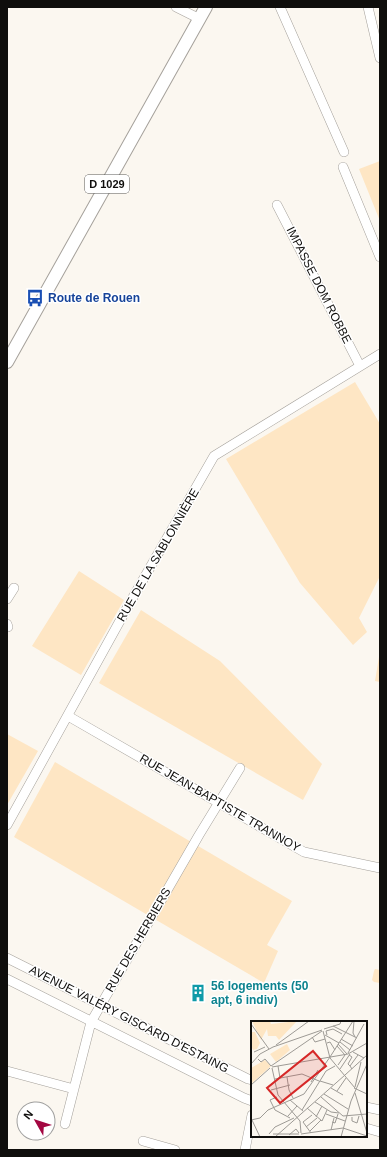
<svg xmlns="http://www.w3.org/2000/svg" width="387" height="1157" viewBox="0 0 387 1157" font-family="Helvetica,sans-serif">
  <rect width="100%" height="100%" fill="#fbf7f0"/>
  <path fill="#fee6c4" d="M380,161v60l-21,-52z
    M355,382l25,42v152l-21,42 8,14 -14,13 -53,-62 -74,-124z
    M79,571l45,29 -43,75 -49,-29z
    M141,610l79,51 102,103 -19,36 -204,-117z
    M379,657h1v25l-5,-1z
    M7,734l31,17 -31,54z
    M55,762l237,139 -25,44 11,6 -14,32 -250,-146z
    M375,969l5,1v13l-6,-1 -2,-2 2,-9z"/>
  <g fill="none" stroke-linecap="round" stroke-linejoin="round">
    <g stroke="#a5a19b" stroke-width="10">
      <path id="minor" d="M176,7l24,12
        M280,7l64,145
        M368,7l12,51
        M343,167l37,90
        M277,205l83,161
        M7,599l7,-11
        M7,624l1,3
        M68,716l236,136 76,16
        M7,825l125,-226 82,-143 166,-102
        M7,958l241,121 4,1
        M7,979l237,119 8,3
        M7,1071l67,18
        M366,1107l14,3
        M65,1124l26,-102 108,-187 41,-67
        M366,1128l14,4
        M143,1141l32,9
        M245,1150l7,-35"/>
    </g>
    <g stroke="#a5a19b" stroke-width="14">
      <path id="major" d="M7,362l199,-355"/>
    </g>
    <use href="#minor" stroke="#fff" stroke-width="9"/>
    <use href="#major" stroke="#fff" stroke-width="12"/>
  </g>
  <defs>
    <g id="bus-bare" transform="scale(1.38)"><path d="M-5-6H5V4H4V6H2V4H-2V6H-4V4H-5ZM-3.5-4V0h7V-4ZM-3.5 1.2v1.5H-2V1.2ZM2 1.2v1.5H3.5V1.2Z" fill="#1a4fb4" stroke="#fff" stroke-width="2.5" paint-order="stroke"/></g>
    <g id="building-bare" transform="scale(1.38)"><path d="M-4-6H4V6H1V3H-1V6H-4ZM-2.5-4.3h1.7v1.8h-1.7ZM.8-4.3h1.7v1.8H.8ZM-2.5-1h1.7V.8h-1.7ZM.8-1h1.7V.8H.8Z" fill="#0f9aa8" stroke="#fff" stroke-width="2.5" paint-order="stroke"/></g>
  </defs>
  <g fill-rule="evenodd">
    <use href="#bus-bare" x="35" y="298"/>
    <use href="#building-bare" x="198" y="993"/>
  </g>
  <g text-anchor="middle" stroke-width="3" stroke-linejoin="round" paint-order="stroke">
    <rect fill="#fff" stroke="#575655" stroke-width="1" x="85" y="175" width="44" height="18" rx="3"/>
    <g font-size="11" font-weight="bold" fill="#0f0e0c">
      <text x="107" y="188">D 1029</text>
    </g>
    <g font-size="12" fill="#0f0e0c" stroke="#fff">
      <text transform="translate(319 285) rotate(63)" y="4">IMPASSE DOM ROBBE</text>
      <text transform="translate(158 555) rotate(-60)" y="4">RUE DE LA SABLONNIÈRE</text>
      <text transform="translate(220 803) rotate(30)" y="4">RUE JEAN-BAPTISTE TRANNOY</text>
      <text transform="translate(138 940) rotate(-60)" y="4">RUE DES HERBIERS</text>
      <text transform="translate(129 1019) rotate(27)" y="4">AVENUE VALÉRY GISCARD D'ESTAING</text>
    </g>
    <g font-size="12" font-weight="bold" fill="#164399" stroke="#fff" text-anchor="start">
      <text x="48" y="302">Route de Rouen</text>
    </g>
    <g font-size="12" font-weight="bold" fill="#0d838f" stroke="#fff" text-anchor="start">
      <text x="211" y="990">56 logements (50<tspan x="211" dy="14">apt, 6 indiv)</tspan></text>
    </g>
  </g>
  <g transform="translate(251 1021)">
    <rect width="116" height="116" fill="#fbf7f0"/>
    <path d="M1,0h18l1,3 26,-3 -18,19 -3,-4h-8l-1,-7 -6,11zM0,11h4l5,11 -3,6 -4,1 -2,-4zM36,23l3,6 -14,12 -6,-8zM14,39l6,6 -19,17 -1,-15z" fill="#fee6c4"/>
    <path fill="none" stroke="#9d9a95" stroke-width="1" d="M103,0l-1,12 2,4M0,3l18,25M82,5l24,12M73,8l16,-5 1,-3M72,10l7,27 25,30M74,14l14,8M76,14l-1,-4 7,-2 9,5M61,16l3,5 10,-3M90,18l12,7M89,21l10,8M76,22l3,-1 5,8M87,23l9,10M25,24l33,-24M86,25l8,9M3,31l11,-5M102,31l11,6M97,32l16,-29M98,34l3,2 -4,7 2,2M79,36l23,-36M7,38l3,3 4,-3 6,7M0,43l9,-10 13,-7 49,-17M87,44l7,-10M20,45l51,-35M27,45l2,12M21,46l76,-13 19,-11M21,47l6,27 22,26 1,12M89,48l10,-15M101,48l-2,-3 8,-11M94,54l22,-20M36,56l2,13 4,8M24,58l27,-5 17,7M69,60l13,4M60,61l7,-12M0,64l19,-17M104,66l6,-25M80,67l12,7M103,67l13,6M20,69l19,-5M86,70l9,-13M104,72l12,40M73,73l24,15M26,76l-7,3 5,10 15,8M70,76l22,19 24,-2M39,79l13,11M64,81l16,10 8,1M56,87l15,13 5,-11M51,89l24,-39 9,-5M75,93l19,7M37,95l9,-10M65,96l6,-11M101,96v4l5,2 2,-7M0,99l9,-2 8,-8 36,-16 26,-37M1,99l8,17M81,101l3,1 3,-9M55,106l11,-9M80,109l3,-12M59,110l11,-11M60,112l-8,-11 9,-7M18,113l6,-7 19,-9M22,113h26M50,113l42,-6 24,8M38,114l7,-6 3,4M24,116l70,-62M90,116l10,-36 16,-37"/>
    <path fill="#d62828" fill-opacity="0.15" stroke="#d62828" stroke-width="2" d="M62,30l13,15 -46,37 -13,-15z"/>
    <rect width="116" height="116" fill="none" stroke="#0f0e0c" stroke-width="2"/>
  </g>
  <rect width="387" height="1157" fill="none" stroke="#0f0e0c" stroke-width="16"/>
  <g transform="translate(36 1121) rotate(309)"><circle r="19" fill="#ffffff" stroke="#9f9f9e"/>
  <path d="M0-3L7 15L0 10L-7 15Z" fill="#a30741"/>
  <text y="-6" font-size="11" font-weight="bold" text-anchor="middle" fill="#0f0e0c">N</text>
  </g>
</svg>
